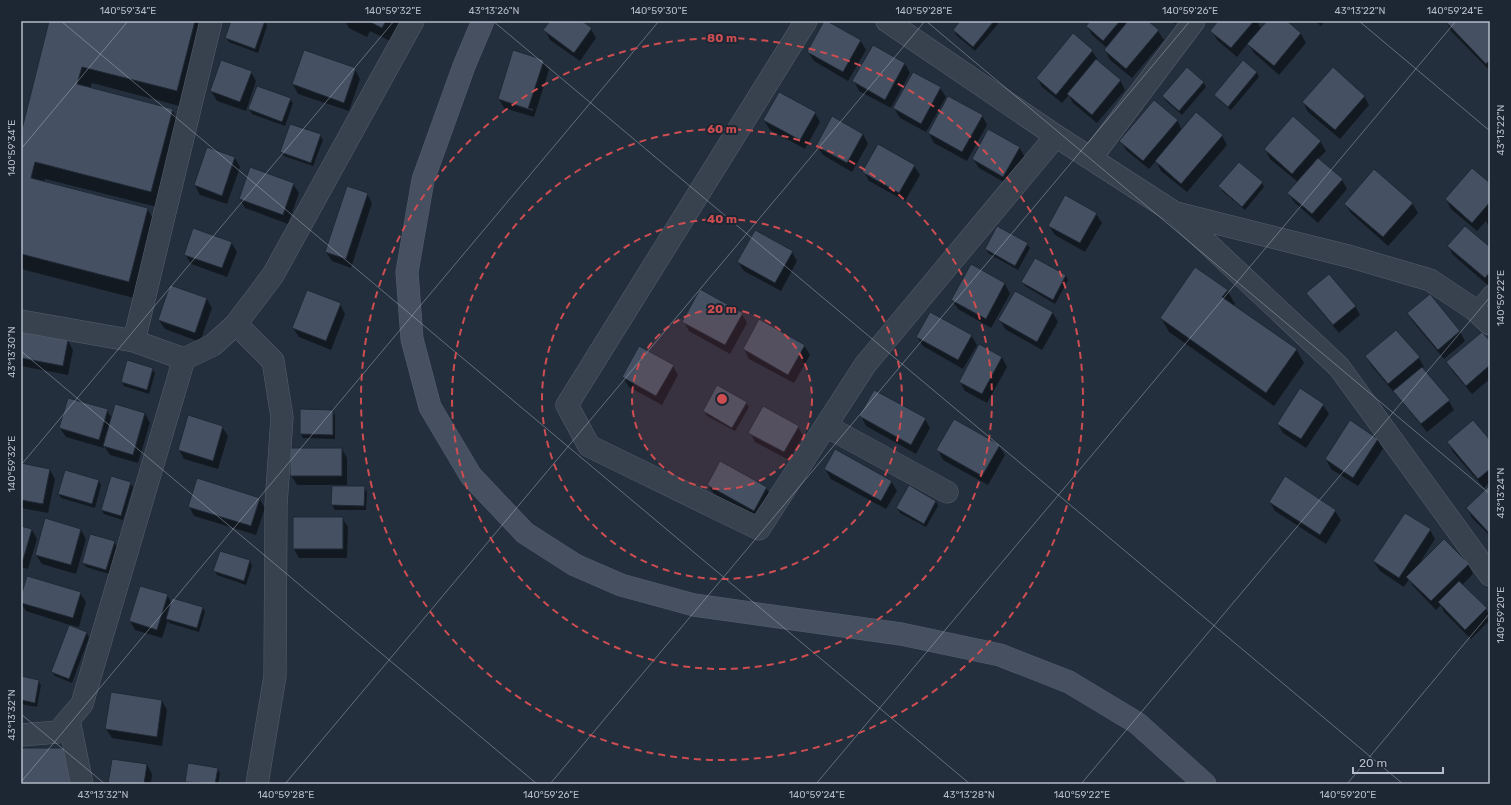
<svg xmlns="http://www.w3.org/2000/svg" width="1511" height="805" viewBox="0 0 1511 805" font-family="Rubik,sans-serif">
  <rect width="100%" height="100%" fill="#242f3e"/>
  <path fill="#0007" fill-rule="evenodd" d="M49,21h159l-21,87 -95,-25 -2,6 82,21 10,17 -21,81 -116,-29 -1,3 103,26 10,18 -19,73 -117,-30v-132z
    M232,21h33l2,5 -9,27 -29,-11 -3,-4z
    M345,21h55l-10,20 -20,-10 -3,6 -18,-9z
    M551,21h29l11,8 5,9 -16,23 -30,-21 -5,-10z
    M825,21l35,19 6,10 -18,31 -34,-20 -6,-9z
    M962,21h34l2,3 -23,27 -19,-16 -2,-5z
    M1091,21h56l11,10 6,9 -32,38 -22,-18 -5,-10 2,-2 -15,-13 -5,-9z
    M1171,21h7l-3,3z
    M1220,21h37l4,8 7,-8h17l16,13 5,9 -27,32 -25,-22 -6,-10 -11,14 -20,-17 -5,-9z
    M1315,21h10l-4,5z
    M1446,21h44v50l-39,-40z
    M1073,34l19,17 6,9 -1,1 23,19 5,10 -28,33 -24,-20 -4,-8 -7,8 -20,-16 -5,-9z
    M873,46l32,18 5,9 -19,35 -32,-17 -5,-10z
    M304,51l51,18 5,10 -11,32 -51,-17 -5,-10z
    M543,61l6,9 -15,47 -30,-9 -5,-9zM505,100l28,9v2l-28,-9z
    M1243,62l14,11 2,4 -28,33 -13,-11 -2,-4z
    M251,72l5,9 -10,30 -29,-10 -6,-10z
    M1203,82l3,5 -24,28 -16,-14 -3,-4z
    M940,88l6,9 -20,35 -26,-14 -6,-10z
    M1364,96l5,9 -29,34 -32,-27 -5,-10z
    M290,99l3,4 -8,23 -33,-12 -3,-5z
    M815,113l5,9 -15,27 -35,-19 -6,-10z
    M982,115l5,10 -20,36 -33,-18 -5,-10z
    M1177,120l5,10 40,6 5,9 -40,47 -26,-21 -5,-10 -7,8 -23,-19 -5,-9z
    M863,134l5,10 -16,28 -29,-17 -6,-9z
    M320,135l3,5 -10,26 -29,-10 -3,-4z
    M1320,141l6,10 -8,8 24,21 5,9 -29,34 -24,-21 -5,-9 9,-11 -28,-23 -5,-10z
    M1019,147l6,10 -16,28 -30,-17 -6,-9z
    M208,148l27,10 5,9 -13,37 -27,-9 -5,-10z
    M914,166l6,9 -15,26 -36,-20 -5,-9z
    M1262,183l2,4 -19,23 -23,-19 -2,-5z
    M293,184l6,9 -11,31 -43,-16 -5,-9z
    M1490,185v43l-4,-7 -9,10 -26,-22 -5,-10z
    M367,194l5,9 -21,65 -19,-7 -6,-9z
    M1412,203l6,10 -30,33 -37,-33 -6,-9z
    M1096,214l6,9 -17,29 -30,-17 -6,-9z
    M231,242l6,10 -10,25 -36,-13 -6,-10z
    M1027,244l3,4 -12,22 -30,-17 -2,-4z
    M1448,246l42,3v38l-37,-32z
    M792,252l5,9 -16,30 -37,-20 -6,-9z
    M1035,259l31,17 2,4 -13,24 -30,-18 -2,-4z
    M971,266l34,18 5,10 -19,34 -33,-19 -6,-9z
    M171,287l36,12 5,9 -12,34 -35,-13 -6,-9z
    M1227,290l8,14 -2,2 63,43 8,14 -30,43 -105,-74 -8,-14z
    M1307,293l48,13 5,9 -21,18 -26,-31z
    M1430,296l30,36 5,9 -21,18 -30,-36 -6,-9z
    M340,304l5,10 -14,36 -32,-13 -6,-9z
    M1053,313l5,9 -16,28 -37,-21 -5,-9z
    M742,314l5,9 -17,31 -41,-23 -5,-9z
    M21,331l47,10 5,9 -5,25 -47,-9z
    M1396,331l23,27 5,9 -2,2 27,32 5,9 -27,22 -56,-67 -5,-9z
    M971,335l6,10 -14,24 -40,-23 -6,-9z
    M1490,343v36l-18,15 -19,-22 -6,-10z
    M804,345l6,10 -16,28 -45,-24 -5,-10z
    M1002,357l5,10 -20,36 -22,-12 -5,-9z
    M673,366l5,9 -16,30 -33,-18 -6,-10z
    M152,369l3,4 -6,21 -25,-8 -2,-4z
    M746,403l3,4 -14,24 -28,-15 -3,-5z
    M1323,405l6,9 -23,34 -23,-15 -5,-9z
    M107,410l5,9 33,-6 5,10 -12,40 -28,-8 -6,-9v2l-38,-11 -6,-9z
    M301,410l31,1 3,4v24l-32,-1 -2,-4z
    M861,416l64,3 5,9 -14,26 -50,-28z
    M798,426l5,10 -14,24 -34,-18 -5,-10z
    M222,427l6,9 -10,33 -34,-10 -5,-9z
    M1378,440l5,9 -25,37 -27,-17 -5,-10z
    M1448,442h42v40l-6,6 -31,-36z
    M999,446l6,9 -17,30 -45,-25 -5,-10z
    M342,449l5,9v27h-50l-6,-10z
    M21,464l29,6 5,9 -7,34 -27,-5z
    M825,469l66,12 6,10 -11,18 -55,-30z
    M99,481l2,4 -6,23 -34,-10 -2,-4z
    M130,483l3,4 -10,33 -19,-6 -2,-4z
    M708,485l58,3 6,9 -12,22 -46,-25z
    M1490,486v50l-18,-18 -5,-10z
    M333,487h31l3,5 -1,18h-31l-3,-5z
    M259,498l6,10 -9,27 -62,-19 -5,-10z
    M936,501l2,5 -12,21 -26,-14 -3,-5z
    M1270,502l65,9 6,9 -15,24 -51,-33z
    M342,518l6,9 -1,31h-48l-5,-9z
    M46,520l35,10 5,9 -10,35 -34,-10 -6,-9z
    M21,527l11,3 5,9 -9,30 -7,-2z
    M1430,530l5,9 -16,25h49l5,10 -11,11 24,24 4,7v4l-19,19 -27,-27 -3,-7 -5,5 -23,-24 -4,-7 -5,8 -24,-16 -6,-9z
    M114,542l3,5 -8,27 -23,-7 -3,-4z
    M250,561l2,5 -6,19 -29,-10 -2,-4z
    M80,593l6,9 -7,25 -8,-2 -1,1 16,6 3,5 -17,46 -17,-7 -3,-4 18,-47 -44,-14 -5,-8v-4z
    M167,595l4,7 32,6 2,4 -6,20 -30,-9 -1,-3 -6,18 -27,-8 -5,-9z
    M21,677l17,4 3,4 -4,22 -16,-3z
    M162,701l5,9 -5,36 -50,-8 -6,-9z
    M21,749l55,35h-55z
    M188,764l29,5 3,4 -2,11h-31l-1,-2z
    M147,765l5,9 -1,10h-42z"/>
  <path fill="#455162" stroke="#1f2835" d="M49,21h146l-18,70 -95,-24 -5,17 96,25 -22,83 -116,-30 -4,16 117,30 -19,74 -108,-28v-121z
    M231,21h34l-10,28 -30,-11z
    M368,21h18l-4,7z
    M550,21h32l10,7 -18,25 -31,-23z
    M824,21h3l34,19 -18,32 -36,-20z
    M960,21h34l-21,26 -20,-17z
    M1090,21h30l-17,20 -17,-15z
    M1128,21h20l11,9 -33,39 -22,-19z
    M1218,21h36l-23,27 -21,-17z
    M1267,21h20l14,12 -27,33 -27,-22z
    M1445,21h45v39l-4,4z
    M1073,33l20,17 -37,45 -20,-17z
    M873,45l32,18 -20,37 -33,-19z
    M304,50l52,18 -12,35 -52,-19z
    M513,50l31,10 -16,49 -30,-10z
    M1096,59l25,21 -29,35 -25,-21z
    M221,60l31,11 -12,31 -30,-11z
    M1243,60l14,12 -29,35 -14,-12z
    M1187,67l17,15 -25,29 -17,-15z
    M1333,67l32,29 -30,34 -33,-28z
    M913,72l28,15 -20,37 -28,-16z
    M257,86l34,12 -9,24 -34,-13z
    M779,92l37,20 -16,28 -37,-20z
    M948,96l35,19 -21,37 -34,-19z
    M1154,100l24,20 -35,41 -24,-20z
    M1196,112l27,23 -42,49 -26,-23z
    M832,116l31,18 -16,29 -31,-17z
    M1293,116l28,25 -29,33 -28,-25z
    M290,124l31,10 -10,29 -31,-11z
    M988,129l32,18 -17,30 -31,-18z
    M878,144l37,21 -16,28 -37,-21z
    M207,147l28,10 -13,39 -28,-11z
    M1318,158l25,21 -31,35 -25,-21z
    M1239,162l24,20 -21,25 -24,-21z
    M250,167l44,16 -11,32 -44,-16z
    M1472,168l18,15v19l-18,21 -27,-24z
    M1374,169l39,34 -30,34 -39,-33z
    M347,186l21,7 -22,66 -21,-7z
    M1065,195l32,18 -17,30 -32,-17z
    M997,226l31,17 -13,23 -30,-17z
    M1465,226l25,21v25l-5,6 -38,-32z
    M193,228l39,14 -10,26 -38,-13z
    M755,230l38,21 -18,32 -38,-21z
    M1035,258l31,17 -13,25 -32,-18z
    M971,264l34,19 -19,36 -35,-19z
    M1195,267l33,23 -6,7 75,52 -31,44 -106,-75z
    M1329,274l27,32 -23,19 -27,-32z
    M170,285l37,13 -12,35 -37,-13z
    M700,289l43,24 -18,32 -43,-23z
    M307,290l34,13 -15,38 -34,-13z
    M1015,291l38,21 -16,30 -39,-22z
    M1430,294l30,37 -22,19 -31,-37z
    M930,312l42,23 -14,25 -42,-23z
    M759,319l46,26 -17,30 -45,-26z
    M21,330l47,10 -5,26 -42,-8z
    M1396,330l24,27 -32,27 -23,-28z
    M1482,332l8,9v24l-24,21 -20,-24z
    M979,344l23,13 -20,37 -23,-12z
    M639,346l35,19 -18,31 -34,-19z
    M127,360l26,8 -6,22 -26,-8z
    M1422,367l28,33 -29,24 -28,-33z
    M717,385l30,17 -15,26 -29,-17z
    M1300,388l24,16 -23,35 -24,-15z
    M874,390l52,28 -15,27 -52,-29z
    M68,398l40,11 -9,31 -40,-12z
    M115,404l30,9 -12,42 -30,-9z
    M763,406l36,20 -15,26 -36,-19z
    M300,409l33,1v25l-33,-1z
    M188,415l35,11 -10,35 -35,-11z
    M954,419l46,26 -18,31 -46,-26z
    M1350,420l28,19 -25,39 -28,-19z
    M1473,420l17,20v29l-12,10 -31,-37z
    M290,448h52v28h-52z
    M835,449l57,32 -11,20 -57,-32z
    M720,461l47,26 -13,24 -47,-26z
    M21,463l29,6 -7,35 -22,-4z
    M65,470l34,10 -7,24 -34,-10z
    M111,476l20,6 -10,34 -20,-6z
    M1285,476l51,34 -16,25 -51,-33z
    M197,478l63,20 -9,28 -63,-19z
    M909,485l27,16 -12,23 -28,-16z
    M1490,485v49l-24,-26z
    M332,486h33l-1,20 -33,-1z
    M1405,513l26,16 -32,49 -26,-17z
    M293,517h50v32h-50z
    M45,518l36,11 -10,36 -36,-10z
    M21,526l11,3 -9,31h-2z
    M90,534l25,7 -9,29 -24,-7z
    M1444,539l25,25 -38,37 -25,-24z
    M220,551l30,9 -6,21 -31,-10z
    M27,576l54,16 -8,26 -52,-15v-7z
    M1459,581l28,27 -22,22 -27,-28z
    M140,586l28,8 -11,36 -28,-9z
    M172,598l31,9 -6,21 -31,-9z
    M69,625l18,7 -18,47 -18,-7z
    M21,676l18,4 -4,23 -14,-3z
    M111,692l51,8 -5,37 -52,-8z
    M21,748h50v35h-50z
    M112,759l35,5 -3,20h-36z
    M188,763l30,5 -3,16 -30,-2z"/>
  <g fill="none" stroke-linecap="round" stroke-linejoin="round">
    <g stroke="#565f6c" stroke-width="14">
      <path id="lane" d="M1475,310l15,-18"/>
    </g>
    <g stroke="#565f6c" stroke-width="23">
      <path id="street" d="M806,21l-239,384 22,41 170,83 106,-164 191,-229
        M887,21l169,115 119,77 164,154 151,208
        M1091,158l103,-137
        M1176,213l172,43 82,24 45,30 15,14
        M21,321l113,20 50,18 29,-14 23,-21 37,-49 140,-254
        M236,324l37,37 9,56 -6,88 -1,171 -18,108
        M134,341l77,-320
        M826,426l121,66
        M69,720l13,64
        M21,735l37,-3 24,-28 102,-345"/>
    </g>
    <g stroke="#565f6c" stroke-width="23">
      <path id="secondary" d="M483,21l-19,45 -41,114 -16,92 5,67 18,68 41,69 54,57 50,32 46,20 73,20 207,29 99,21 69,27 68,41 68,61"/>
    </g>
    <use href="#lane" stroke="#38414e" stroke-width="13"/>
    <use href="#street" stroke="#38414e" stroke-width="22"/>
    <use href="#secondary" stroke="#465061" stroke-width="22"/>
  </g>
  <path fill="none" stroke="#b4bcc9" stroke-width="1" stroke-opacity="0.45" d="M61,21l909,763M493,21l910,763M926,21l564,473M1359,21l131,110M21,149l107,-128M21,351l516,433M21,465l373,-444M21,714l84,70M21,782l638,-761M285,784l640,-763M550,784l640,-763M816,784l640,-763M1081,784l409,-487M1347,784l143,-171"/>
  <circle cx="722" cy="399" r="90" fill="#ce4d50" fill-opacity=".12"/>
  <g fill="none" stroke="#ce4d50" stroke-width="2" stroke-dasharray="7 5">
    <circle cx="722" cy="399" r="90"/>
    <circle cx="722" cy="399" r="180"/>
    <circle cx="722" cy="399" r="270"/>
    <circle cx="722" cy="399" r="361"/>
  </g>
  <circle cx="722" cy="399" r="6" fill="#ce4d50" stroke="#1d2633" stroke-width="2"/>
  <g font-size="12" text-anchor="middle" font-weight="bold" fill="#ce4d50" stroke="#1d2633" stroke-width="4" stroke-linejoin="round" paint-order="stroke">
    <text x="722" y="42">80 m</text>
    <text x="722" y="133">60 m</text>
    <text x="722" y="223">40 m</text>
    <text x="722" y="313">20 m</text>
  </g>
  <rect width="1511" height="805" fill="none" stroke="#1d2633" stroke-width="44"/>
  <path d="M1353 767v6h90v-6" fill="none" stroke="#b4bcc9" stroke-width="2"/>
  <text x="1359" y="767" font-size="12" fill="#b4bcc9" stroke="#1d2633" stroke-width="3" paint-order="stroke">20 m</text>
  <rect x="22" y="22" width="1467" height="761" fill="none" stroke="#b4bcc9" stroke-width="1.5"/>
  <g font-size="10" text-anchor="middle" fill="#b4bcc9">
    <text x="128" y="14">140°59'34"E</text>
    <text x="393" y="14">140°59'32"E</text>
    <text x="494" y="14">43°13'26"N</text>
    <text x="659" y="14">140°59'30"E</text>
    <text x="924" y="14">140°59'28"E</text>
    <text x="1190" y="14">140°59'26"E</text>
    <text x="1360" y="14">43°13'22"N</text>
    <text x="1455" y="14">140°59'24"E</text>
    <text transform="translate(1500 130) rotate(-90)" y="4">43°13'22"N</text>
    <text transform="translate(11 148) rotate(-90)" y="4">140°59'34"E</text>
    <text transform="translate(1500 298) rotate(-90)" y="4">140°59'22"E</text>
    <text transform="translate(11 352) rotate(-90)" y="4">43°13'30"N</text>
    <text transform="translate(11 464) rotate(-90)" y="4">140°59'32"E</text>
    <text transform="translate(1500 493) rotate(-90)" y="4">43°13'24"N</text>
    <text transform="translate(1500 615) rotate(-90)" y="4">140°59'20"E</text>
    <text transform="translate(11 715) rotate(-90)" y="4">43°13'32"N</text>
    <text x="103" y="798">43°13'32"N</text>
    <text x="286" y="798">140°59'28"E</text>
    <text x="551" y="798">140°59'26"E</text>
    <text x="817" y="798">140°59'24"E</text>
    <text x="969" y="798">43°13'28"N</text>
    <text x="1082" y="798">140°59'22"E</text>
    <text x="1348" y="798">140°59'20"E</text>
  </g>
</svg>
